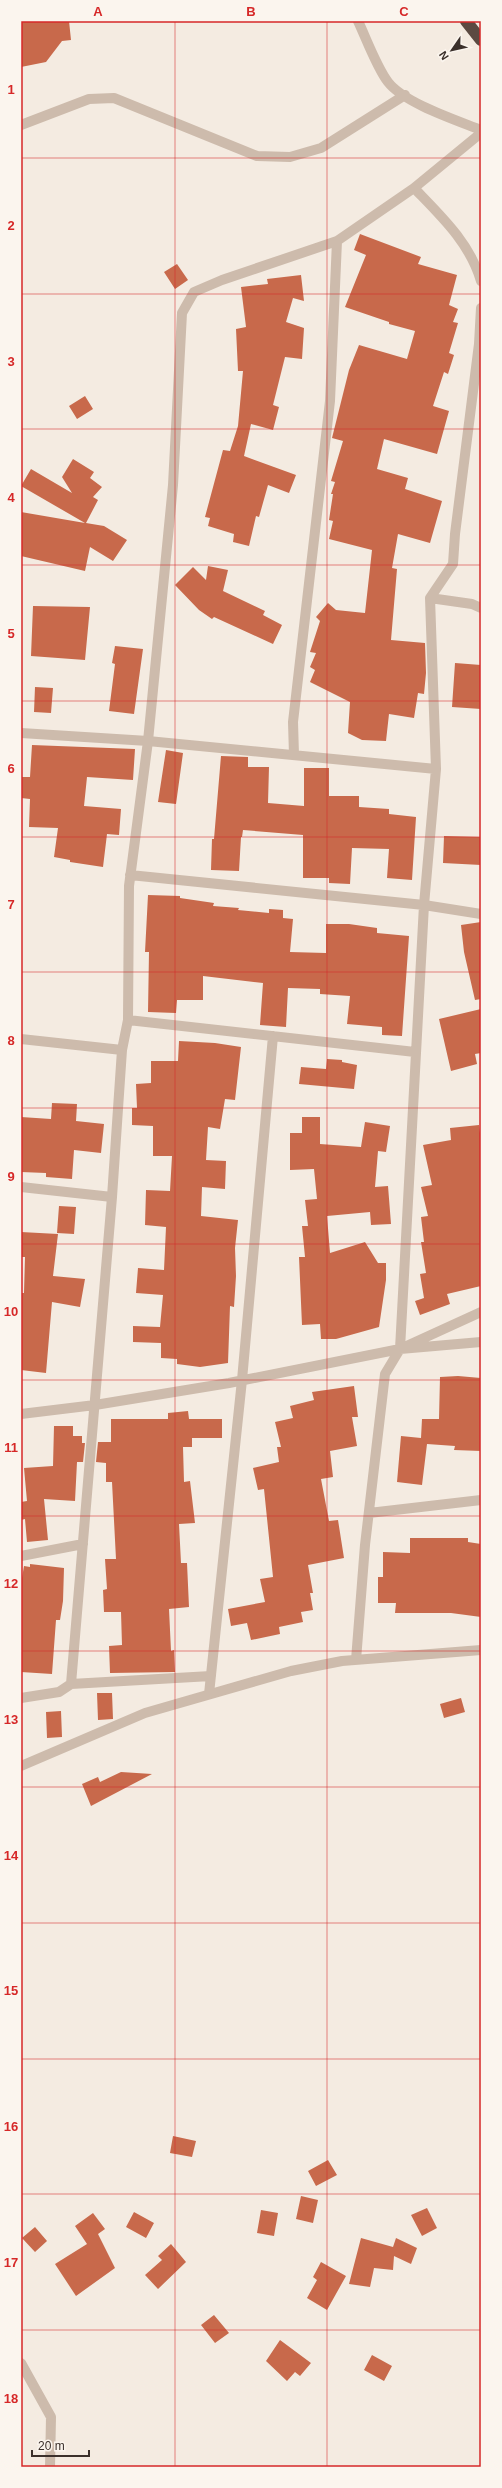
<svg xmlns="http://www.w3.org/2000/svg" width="502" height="2488" viewBox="0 0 502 2488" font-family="Helvetica,sans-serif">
  <rect width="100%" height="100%" fill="#f4ebe1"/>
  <path fill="#c8694b" d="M21,21h48l2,19 -9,1 -16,21 -25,5z
    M360,234l61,23 -3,7 39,11 -8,30 9,4 -5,13 5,1 -9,30 5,2 -6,19 -4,-2 -11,34 16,5 -12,43 -53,-15 -7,30 31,9 -3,11 37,12 -12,42 -32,-9 -6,34 5,1 -6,71 34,3 1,30 -2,21 -6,-1 -4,25 -25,-4 -3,27 -24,-1 -14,-7 2,-31 -40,-20 5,-12 -5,-3 6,-14 -6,-1 10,-31 -4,-4 12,-14 8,7 29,3 7,-63 -43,-11 4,-18 -4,-1 4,-26h-2l4,-12 -4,-1 12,-40 -11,-3 17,-68 10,-25 48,14 8,-28 -26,-7v-2l-44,-15 21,-52 -12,-5z
    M177,264l11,16 -13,9 -11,-17z
    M301,275l3,26 -11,-3 -7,24 18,6 -2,31 -17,-2 -12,48 6,2 -6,23 -22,-6 -7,32 52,19 -7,18 -21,-8 -9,32 -3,-1 -7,30 -16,-4 1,-8 -26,-8 2,-8 -5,-1 18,-67 7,1 8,-25 5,-55h-5l-2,-42 10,-2 -5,-40 27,-3 -1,-5z
    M85,396l8,13 -16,10 -8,-13z
    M73,459l21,13 -4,6 12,9 -9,10 5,3 -12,23 18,3 23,14 -14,21 -23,-14 -5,24 -64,-15v-44l64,11 -64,-37 10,-17 41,24 -10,-16z
    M208,566l20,4 -5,21 42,20 -2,4 19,10 -9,19 -59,-27 -2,2 -13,-9 -24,-25 18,-18 13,13z
    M33,606l57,1 -5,53 -54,-4z
    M115,646l28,3 -9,65 -25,-3 6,-47 -3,-1z
    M455,663l26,2v44l-29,-2z
    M35,687l18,1 -2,25 -17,-1z
    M32,745l103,4 -2,31 -46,-3 -3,29 37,3 -2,26 -12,-1 -4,33 -33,-5v-2l-16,-3 4,-29 -29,-1 1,-28 -9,-1v-21h9z
    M166,750l17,3 -7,51 -18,-2z
    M221,756l27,1v10h21l-1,36 36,3v-38h25v28h30v11l30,2v5l27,3 -4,63 -25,-2 2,-29 -37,-1 -2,36 -21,-1v-5h-26v-43l-60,-5 -1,7h-1l-2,34 -28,-1 1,-31h2z
    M444,836l37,1v28l-38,-2z
    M148,895l32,1v2l34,5 -1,3 26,2 -1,2 31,3v-4l14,1v8l10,1 -3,33 36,1v-29h23l28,4v5l32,3 -7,100 -20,-1v-8l-35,-3 3,-28 -30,-2v-5l-32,-1 -2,39 -26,-2 3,-42 -60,-7v24h-26l-1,13 -28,-1 1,-60h-4z
    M481,922v77l-6,1 -11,-48 -3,-27z
    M481,1009v44l-6,1 2,10 -26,7 -12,-52z
    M179,1041l36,2 26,4 -6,53 -10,-1 -5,30 -12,-2 -2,33 20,1 -1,28 -23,-2 -1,29 37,4 -3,28 1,28 -2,31 -4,-1 -2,57 -28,4 -23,-3v-5l-16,-1v-15l-28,-1v-16l27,1 3,-32 -27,-2 2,-25 26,2 2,-43 -21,-2 1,-35 24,1 2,-35h-19v-30l-21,-1v-17h5l-1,-24 15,-1v-22h27z
    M327,1059l15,1v2l15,3 -3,24 -55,-5 2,-17 25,2z
    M52,1103l25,1 -1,17 28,3 -3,29 -27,-3 -2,29 -26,-2v-4l-25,-1v-55l30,2z
    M302,1117h18v27l41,3 4,-25 25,4 -4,26 -8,-1 -3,36 13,-1 3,38 -20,1 -1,-13 -43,4 3,37 35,-11 13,21h8v17l-7,47 -43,12h-15l-1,-15 -18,1 -3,-68h6l-3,-31h6l-3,-26 12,-1 -3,-30 -24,1v-37h12z
    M479,1125l2,16v145l-34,8 3,10 -30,11 -5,-14 9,-3 -4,-24 6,-1 -5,-31h3l-3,-25 7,-1 -7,-29 11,-2 -9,-40 28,-5 -1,-12z
    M59,1206l17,1 -2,27 -17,-1z
    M21,1232l37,2 -5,42 32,3 -5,28 -28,-5 -6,71 -25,-3v-77h3l1,-36h-4z
    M458,1376l23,2v73l-27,-1 1,-4 -28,-2 -5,41 -25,-3 4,-46 20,2 1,-19h17l1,-42z
    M354,1386l4,31h-6l5,29 -27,5 3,26 -12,2 8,42 9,-1 6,38 -36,7 5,28h-3l3,17 -12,2 2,10 -24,5 1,7 -29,6 -4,-17 -16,3 -3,-17 37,-7 -5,-23 13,-2 -9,-88 -6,1 -5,-22 26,-6 -2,-15h4l-6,-25 18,-4 -3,-12 24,-6 -2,-8z
    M188,1411l1,8h33v19h-30v9h-9l1,35 6,-1 5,42 -16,1 2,39h6l2,44 -20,2 2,42 3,-1 1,22 -65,1 -1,-27 13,-1 -1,-33h-17l-1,-22 4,-1 -2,-30h11l-4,-77h-6v-19l-10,-1 2,-20h13v-23h57v-6z
    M54,1426h19v10h9v7h3l-2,19h-6l-2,39 -31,-2 4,41 -21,2 -2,-23 -4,1v-18l6,-1 -3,-33 29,-2z
    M410,1538h58v4l13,2v73l-30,-4h-56l1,-10h-18v-26h5v-25l27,1z
    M30,1564l34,4 -1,33 -3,19h-4l-4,54 -31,-2v-88l3,-18 6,1z
    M97,1693h15l1,26 -15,1z
    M461,1698l4,14 -21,6 -4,-14z
    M61,1711l1,26 -15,1 -1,-26z
    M121,1772l31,2 -61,32 -9,-22 16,-7 2,5z
    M173,2136l23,5 -4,16 -22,-4z
    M328,2160l9,15 -21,11 -8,-15z
    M301,2196l17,4 -5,23 -17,-4z
    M427,2208l10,20 -15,8 -11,-21z
    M261,2210l17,3 -4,23 -17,-3z
    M134,2212l20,11 -8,15 -20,-11z
    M93,2213l12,16 -7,5 17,34 -39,28 -21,-32 32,-20 -12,-18z
    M35,2227l12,14 -12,11 -13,-14z
    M361,2238l32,9 3,-9 21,10 -6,16 -17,-8 -1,14 -19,-2 -4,19 -21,-3z
    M171,2244l15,18 -28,27 -13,-14 17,-15 -4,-4z
    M321,2262l25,14 -19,34 -20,-12 10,-18 -4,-3z
    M214,2315l15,18 -14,10 -14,-18z
    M280,2340l31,23 -11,13 -5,-4 -8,9 -21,-20z
    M372,2355l20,11 -8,15 -20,-11z"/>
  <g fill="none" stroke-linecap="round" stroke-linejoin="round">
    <path stroke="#cdbbac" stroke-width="10" d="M358,21c8,17 19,47 30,61 16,21 68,38 93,48
      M21,125l68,-26 25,-1 143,58 33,1 31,-9 84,-53
      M414,188c27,28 56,55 67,93
      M430,598l42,6 9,4
      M21,733l127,8 288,28
      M294,755l-1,-33 37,-321 7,-160
      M130,875l294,30 57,9
      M128,1020l287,32
      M21,1039l101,11
      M21,1187l91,10
      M400,1349l24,-444 12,-136 -6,-171 23,-34 2,-30 24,-190 2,-36
      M21,1414l74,-9 134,-22 171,-34 81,-7
      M369,1513l112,-13
      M21,1556l62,-12
      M356,1660l9,-115 20,-171 15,-25 81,-37
      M71,1684l140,-8
      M209,1694l33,-314 31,-344
      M21,1698l38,-6 12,-8 41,-487 10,-147 6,-30 1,-134 19,-145 25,-256 9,-172 12,-21 28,-12 115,-39 77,-53 67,-55
      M21,1766l124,-53 146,-42 51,-10 139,-11
      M21,2363l30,54 -1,50"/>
    <path stroke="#5c4a42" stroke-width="12" d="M466,21l15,19"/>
  </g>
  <path fill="none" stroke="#d62828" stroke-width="1" stroke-opacity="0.55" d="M175,21v2446M327,21v2446M21,158h460M21,294h460M21,429h460M21,565h460M21,701h460M21,837h460M21,972h460M21,1108h460M21,1244h460M21,1380h460M21,1516h460M21,1651h460M21,1787h460M21,1923h460M21,2059h460M21,2194h460M21,2330h460"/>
  <rect width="502" height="2488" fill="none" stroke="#fbf5ee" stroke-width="44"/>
  <g transform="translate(452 50) rotate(236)" stroke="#fbf5ee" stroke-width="3" paint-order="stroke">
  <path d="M0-3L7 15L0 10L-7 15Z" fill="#3b302b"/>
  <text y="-6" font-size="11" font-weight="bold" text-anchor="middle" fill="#3b302b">N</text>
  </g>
  <path d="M32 2450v6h57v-6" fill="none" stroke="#3b302b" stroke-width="2"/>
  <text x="38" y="2450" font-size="12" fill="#3b302b" stroke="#fbf5ee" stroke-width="3" paint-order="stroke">20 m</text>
  <rect x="22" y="22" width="458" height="2444" fill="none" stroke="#d62828" stroke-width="1.5"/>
  <g font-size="13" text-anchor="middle" font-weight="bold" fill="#d62828">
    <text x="98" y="16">A</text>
    <text x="251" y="16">B</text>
    <text x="404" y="16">C</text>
    <text x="11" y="94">1</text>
    <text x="11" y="230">2</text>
    <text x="11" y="366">3</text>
    <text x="11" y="502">4</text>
    <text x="11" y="638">5</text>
    <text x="11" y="773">6</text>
    <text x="11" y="909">7</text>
    <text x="11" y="1045">8</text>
    <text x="11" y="1181">9</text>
    <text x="11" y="1316">10</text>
    <text x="11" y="1452">11</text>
    <text x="11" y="1588">12</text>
    <text x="11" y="1724">13</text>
    <text x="11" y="1860">14</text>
    <text x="11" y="1995">15</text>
    <text x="11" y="2131">16</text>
    <text x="11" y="2267">17</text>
    <text x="11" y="2403">18</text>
  </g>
</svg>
